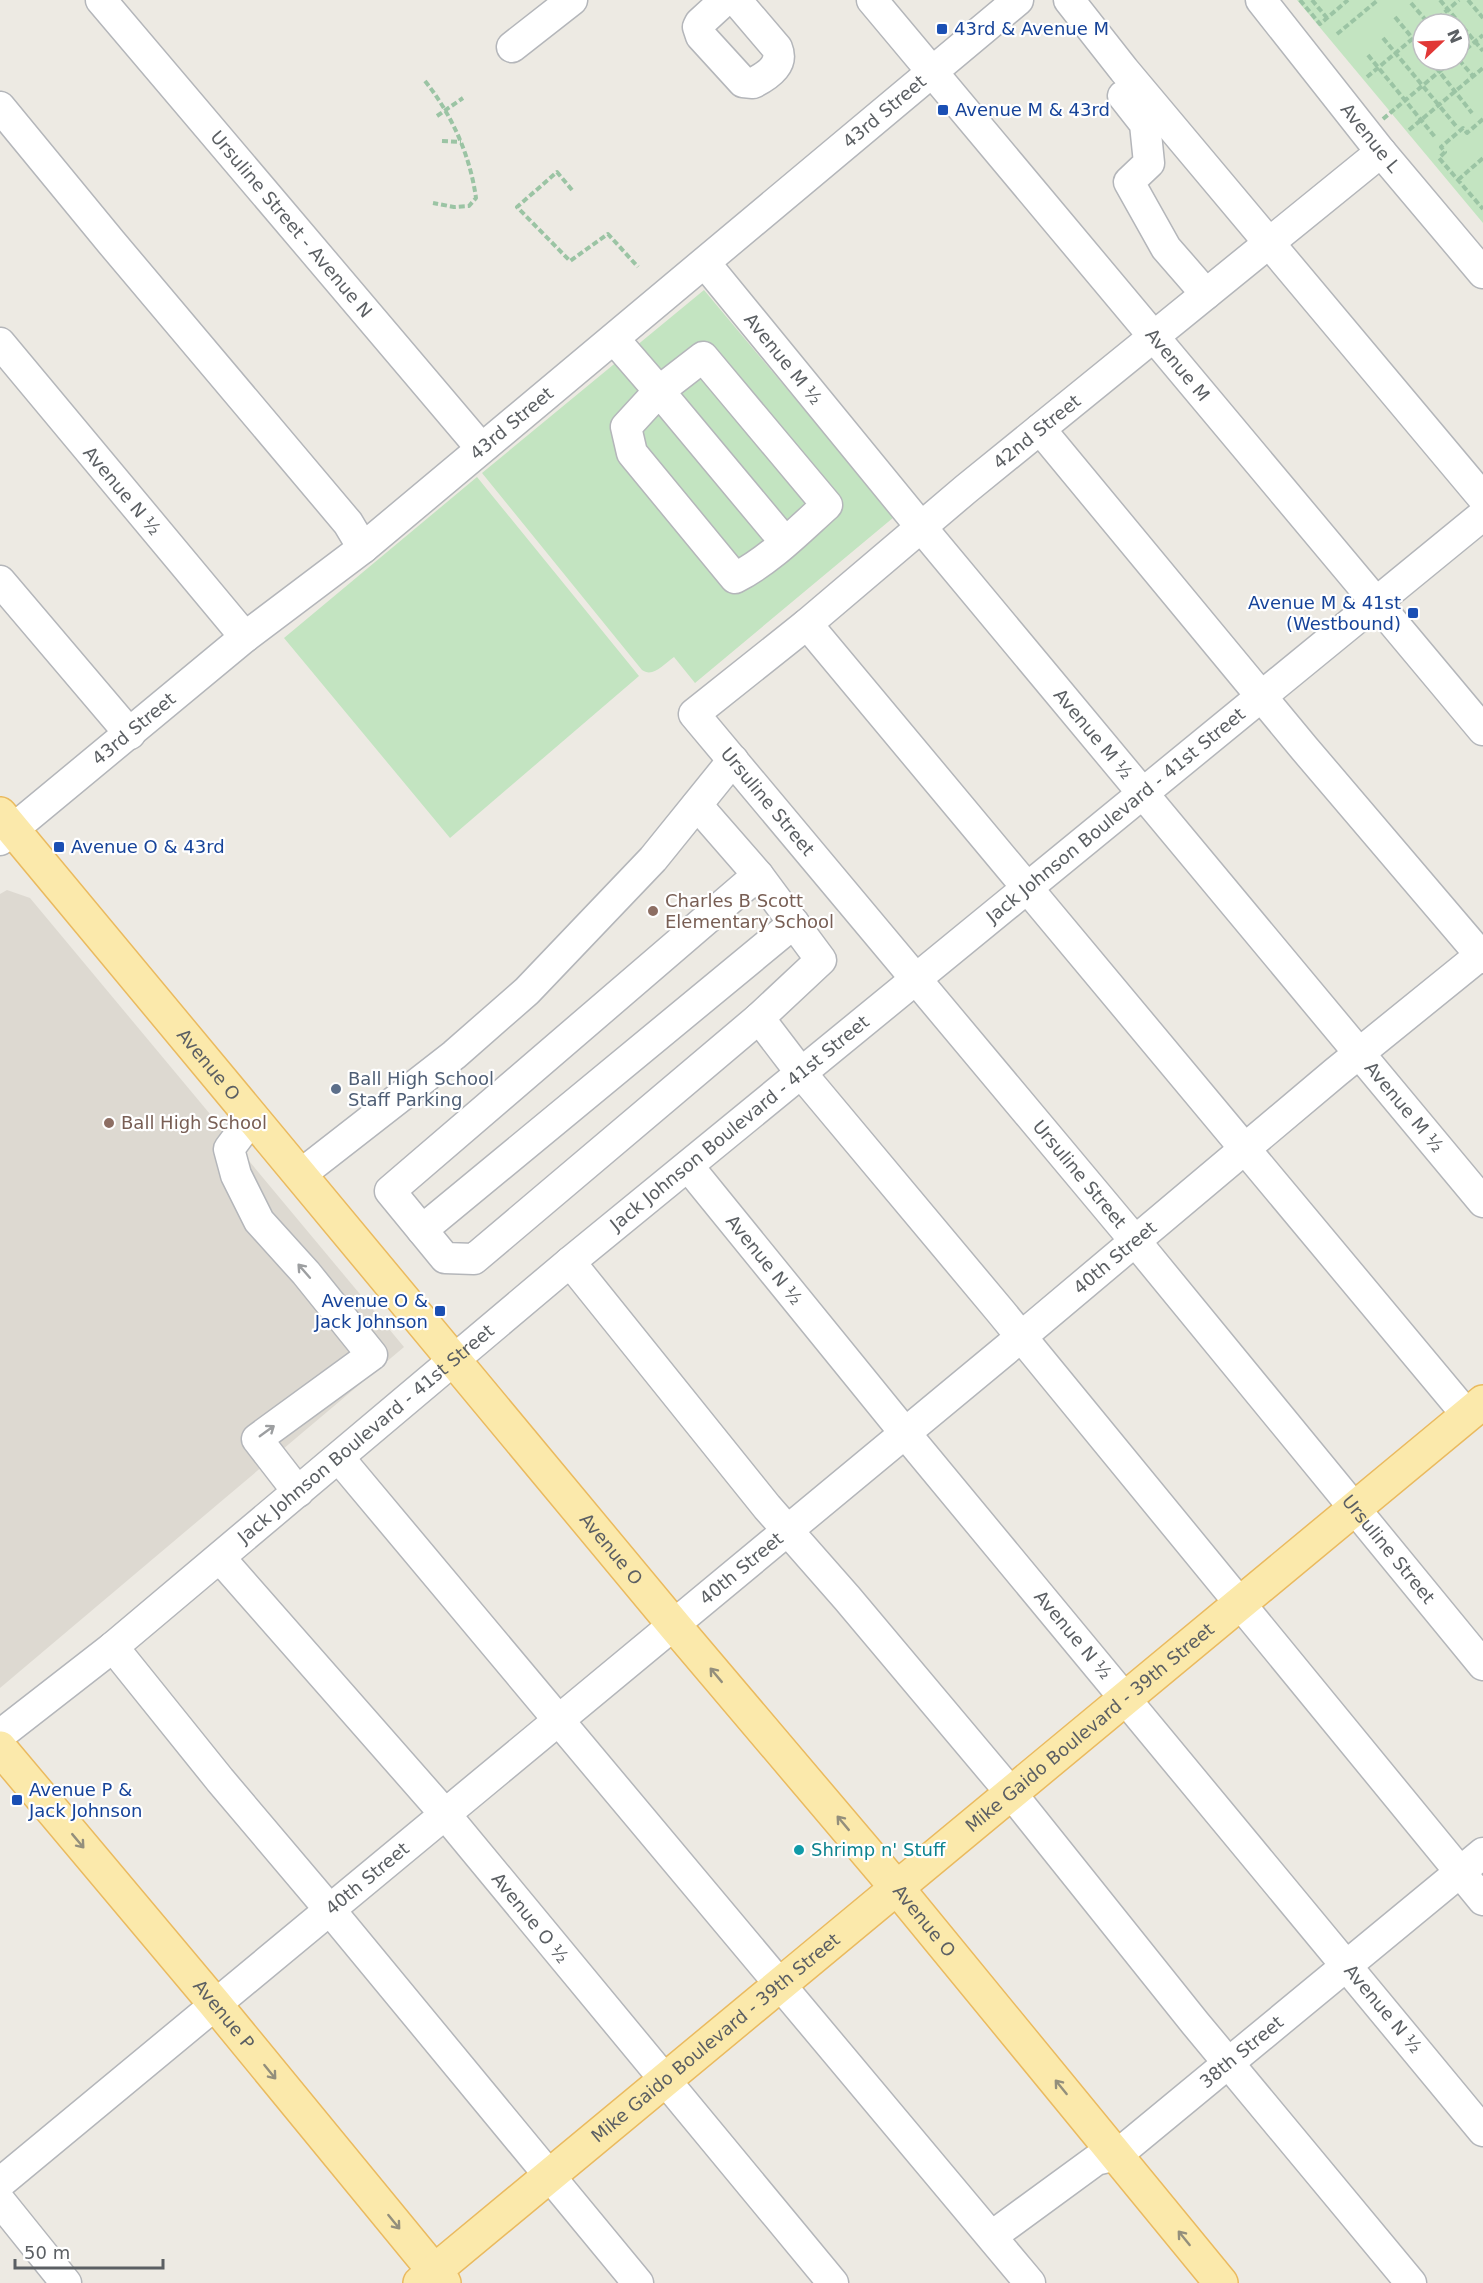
<svg xmlns="http://www.w3.org/2000/svg" width="1483" height="2283" viewBox="0 0 1483 2283" font-family="'DejaVu Sans',sans-serif">
  <rect width="100%" height="100%" fill="#edeae3"/>
  <path fill="#ddd9d1" d="M7,890l23,8 374,449 -404,341v-794z"/>
  <path fill="#c3e4c1" fill-rule="evenodd" d="M1297,0h186v223zM1423,24h36v36h-36z
    M704,290l190,227 -199,166 -21,-26c-10,7 -21,21 -32,13l-160,-197z
    M477,477l162,199 -189,162 -166,-200z"/>
  <g fill="none" stroke-linecap="round" stroke-linejoin="round">
    <g stroke="#b4b6ba" stroke-width="33">
      <g id="minor">
        <path id="s1" d="M101,0l380,448"/>
        <path d="M725,0l-25,23 -2,4 3,9 42,46 10,1c14,-7 31,-18 24,-35l-41,-48"/>
        <path id="s2" d="M872,0l611,730"/>
        <path d="M1069,0l55,70 359,428"/>
        <path id="s3" d="M1261,0l120,152 102,121"/>
        <path d="M512,47l60,-47"/>
        <path d="M1123,96l22,28 4,39 -20,19 37,66 40,46"/>
        <path d="M0,107l111,135 237,281 15,25"/>
        <path id="s4" d="M1381,152l-415,337 -159,135 -113,90 442,528 347,423"/>
        <path d="M705,263l216,264 562,675"/>
        <path d="M614,339l45,52 -33,36 6,26 103,125c35,-18 63,-47 92,-73l-124,-148 -44,34 126,151"/>
        <path d="M0,343l245,294"/>
        <path d="M1040,429l264,319 179,210"/>
        <path d="M0,581l130,153"/>
        <path d="M807,624l660,791"/>
        <path d="M697,805l61,70 63,85 -62,58 42,55 200,239 482,588"/>
        <path id="s5" d="M0,840l245,-203 118,-89 655,-548"/>
        <path d="M758,875l-368,316 55,67 29,1 285,-241"/>
        <path d="M252,1118l-23,31 7,26 23,46 47,52 66,82 -115,84 41,53"/>
        <path d="M688,1166l217,267 578,698"/>
        <path d="M300,1175l154,-120 73,-64 126,-132 80,-99"/>
        <path d="M422,1230l372,-307"/>
        <path d="M570,1262l197,245 80,91 164,195 184,230 216,260"/>
        <path d="M339,1458l691,825"/>
        <path d="M220,1558l225,256 388,469"/>
        <path d="M113,1647l107,133 110,130 308,373"/>
        <path id="s6" d="M0,1735l113,-88 457,-385 913,-747"/>
        <path id="s7" d="M0,2183l1021,-846 315,-265 147,-119"/>
        <path d="M0,2201l66,82"/>
        <path id="s8" d="M992,2236l104,-76 21,-5 366,-302"/>
      </g>
    </g>
    <g stroke="#eaba5f" stroke-width="36">
      <g id="major">
        <path id="s9" d="M0,814l674,811 223,263 324,395"/>
        <path id="s10" d="M0,1748l215,256 229,279"/>
        <path id="s11" d="M420,2283l1063,-881"/>
      </g>
    </g>
    <path stroke="#9bc4a4" stroke-width="4" stroke-dasharray="6 3" stroke-linecap="butt" d="M1300,0l20,24 28,-24
      M1312,0l15,18
      M1440,0l43,51
      M1468,0l15,18
      M1411,3l18,21
      M1395,17l28,34
      M1431,24l28,-24
      M1337,34l41,-34
      M1383,38l73,88
      M1368,55l67,82
      M1459,55l24,-20
      M1430,60l42,53
      M1459,60l14,16
      M1367,77l56,-47
      M425,81c27,34 45,74 51,117l-7,8 -15,1 -21,-4
      M437,116l26,-18
      M1383,119l70,-59
      M1483,119l-16,14 -4,-5 -22,19 4,5 -6,6 44,51
      M1409,130l74,-62
      M442,141l19,1
      M1458,180l25,-22
      M572,190l-15,-18 -40,35 53,54 38,-27 30,33"/>
    <use href="#minor" stroke="#fff" stroke-width="30"/>
    <use href="#major" stroke="#fbe9ab" stroke-width="33"/>
  </g>
  <defs><path id="oneway-shaft" d="M-6 0H5M1.5-3L5.5 0L1.5 3" fill="none" stroke-width="1.6" stroke-linecap="round" stroke-linejoin="round" transform="scale(1.5)"/></defs>
  <g stroke="#9d9fa1">
    <use href="#oneway-shaft" transform="translate(304 1271) rotate(-131)"/>
    <use href="#oneway-shaft" transform="translate(267 1431) rotate(-36)"/>
  </g>
  <g stroke="#938f7c">
    <use href="#oneway-shaft" transform="translate(716 1675) rotate(-130)"/>
    <use href="#oneway-shaft" transform="translate(843 1823) rotate(-130)"/>
    <use href="#oneway-shaft" transform="translate(78 1841) rotate(50)"/>
    <use href="#oneway-shaft" transform="translate(270 2072) rotate(51)"/>
    <use href="#oneway-shaft" transform="translate(1061 2087) rotate(-129)"/>
    <use href="#oneway-shaft" transform="translate(394 2222) rotate(51)"/>
    <use href="#oneway-shaft" transform="translate(1184 2238) rotate(-129)"/>
  </g>
  <g fill="#1a4fb4" stroke="#fff" stroke-width="2">
    <rect x="936" y="23" width="12" height="12" rx="3"/>
    <rect x="937" y="104" width="12" height="12" rx="3"/>
    <rect x="1407" y="607" width="12" height="12" rx="3"/>
    <rect x="53" y="841" width="12" height="12" rx="3"/>
    <rect x="434" y="1305" width="12" height="12" rx="3"/>
    <rect x="11" y="1794" width="12" height="12" rx="3"/>
  </g>
  <g fill="#8d6e63" stroke="#fff" stroke-width="2">
    <circle cx="653" cy="911" r="6"/>
    <circle cx="109" cy="1123" r="6"/>
  </g>
  <circle fill="#5c6f8a" stroke="#fff" stroke-width="2" cx="336" cy="1089" r="6"/>
  <circle fill="#0f9aa8" stroke="#fff" stroke-width="2" cx="799" cy="1850" r="6"/>
  <g text-anchor="middle" stroke-width="4.5" stroke-linejoin="round" paint-order="stroke">
    <g font-size="18" fill="#164399" stroke="#fff" text-anchor="start">
      <text x="954" y="35">43rd &amp; Avenue M</text>
      <text x="955" y="116">Avenue M &amp; 43rd</text>
      <text x="1401" y="609" text-anchor="end">Avenue M &amp; 41st<tspan x="1401" dy="21">(Westbound)</tspan></text>
      <text x="71" y="853">Avenue O &amp; 43rd</text>
      <text x="428" y="1307" text-anchor="end">Avenue O &amp;<tspan x="428" dy="21">Jack Johnson</tspan></text>
      <text x="29" y="1796">Avenue P &amp;<tspan x="29" dy="21">Jack Johnson</tspan></text>
    </g>
    <g font-size="18" fill="#5b5f63" stroke="#fff">
      <text dy="6" stroke="none"><textPath href="#s5" startOffset="1146">43rd Street</textPath></text>
      <text dy="6" stroke="none"><textPath href="#s3" startOffset="176">Avenue L</textPath></text>
      <text dy="6" stroke="none"><textPath href="#s1" startOffset="294">Ursuline Street - Avenue N</textPath></text>
      <text transform="translate(783 359) rotate(51)" y="6">Avenue M ½</text>
      <text dy="6" stroke="none"><textPath href="#s2" startOffset="476">Avenue M</textPath></text>
      <text dy="6" stroke="none"><textPath href="#s5" startOffset="660">43rd Street</textPath></text>
      <text transform="translate(1037 432) rotate(-39)" y="6">42nd Street</text>
      <text transform="translate(122 491) rotate(50)" y="6">Avenue N ½</text>
      <text dy="6" stroke="none"><textPath href="#s5" startOffset="174">43rd Street</textPath></text>
      <text transform="translate(1093 734) rotate(50)" y="6">Avenue M ½</text>
      <text dy="6" stroke="none"><textPath href="#s4" startOffset="1002">Ursuline Street</textPath></text>
      <text dy="6" stroke="none"><textPath href="#s6" startOffset="1446">Jack Johnson Boulevard - 41st Street</textPath></text>
      <text dy="6" stroke="none"><textPath href="#s9" startOffset="326">Avenue O</textPath></text>
      <text transform="translate(1404 1107) rotate(50)" y="6">Avenue M ½</text>
      <text dy="6" stroke="none"><textPath href="#s6" startOffset="960">Jack Johnson Boulevard - 41st Street</textPath></text>
      <text dy="6" stroke="none"><textPath href="#s4" startOffset="1488">Ursuline Street</textPath></text>
      <text dy="6" stroke="none"><textPath href="#s7" startOffset="1449">40th Street</textPath></text>
      <text transform="translate(764 1260) rotate(51)" y="6">Avenue N ½</text>
      <text dy="6" stroke="none"><textPath href="#s6" startOffset="474">Jack Johnson Boulevard - 41st Street</textPath></text>
      <text dy="6" stroke="none"><textPath href="#s9" startOffset="956">Avenue O</textPath></text>
      <text dy="6" stroke="none"><textPath href="#s4" startOffset="1974">Ursuline Street</textPath></text>
      <text dy="6" stroke="none"><textPath href="#s7" startOffset="963">40th Street</textPath></text>
      <text transform="translate(1073 1635) rotate(50)" y="6">Avenue N ½</text>
      <text dy="6" stroke="none"><textPath href="#s11" startOffset="870">Mike Gaido Boulevard - 39th Street</textPath></text>
      <text dy="6" stroke="none"><textPath href="#s7" startOffset="477">40th Street</textPath></text>
      <text transform="translate(530 1918) rotate(51)" y="6">Avenue O ½</text>
      <text dy="6" stroke="none"><textPath href="#s9" startOffset="1442">Avenue O</textPath></text>
      <text transform="translate(1383 2009) rotate(50)" y="6">Avenue N ½</text>
      <text dy="6" stroke="none"><textPath href="#s10" startOffset="348">Avenue P</textPath></text>
      <text dy="6" stroke="none"><textPath href="#s11" startOffset="384">Mike Gaido Boulevard - 39th Street</textPath></text>
      <text dy="6" stroke="none"><textPath href="#s8" startOffset="312">38th Street</textPath></text>
    </g>
    <g font-size="18" fill="#785e54" stroke="#fff" text-anchor="start">
      <text x="665" y="907">Charles B Scott<tspan x="665" dy="21">Elementary School</tspan></text>
      <text x="121" y="1129">Ball High School</text>
    </g>
    <g font-size="18" fill="#4e5e75" stroke="#fff" text-anchor="start">
      <text x="348" y="1085">Ball High School<tspan x="348" dy="21">Staff Parking</tspan></text>
    </g>
    <g font-size="18" fill="#0d838f" stroke="#fff" text-anchor="start">
      <text x="811" y="1856">Shrimp n' Stuff</text>
    </g>
  </g>
  <g transform="translate(1441 42) rotate(67)"><circle r="28" fill="#ffffff" stroke="#bdbfc1" stroke-width="1.5"/>
  <path d="M0-4.5L10 22L0 15L-10 22Z" fill="#e13836"/>
  <text y="-9" font-size="16" font-weight="bold" text-anchor="middle" fill="#5b5f63">N</text>
  </g>
  <path d="M15 2259v9h148v-9" fill="none" stroke="#5b5f63" stroke-width="3"/>
  <text x="24" y="2259" font-size="18" fill="#5b5f63" stroke="#ffffff" stroke-width="4.5" paint-order="stroke">50 m</text>
</svg>
